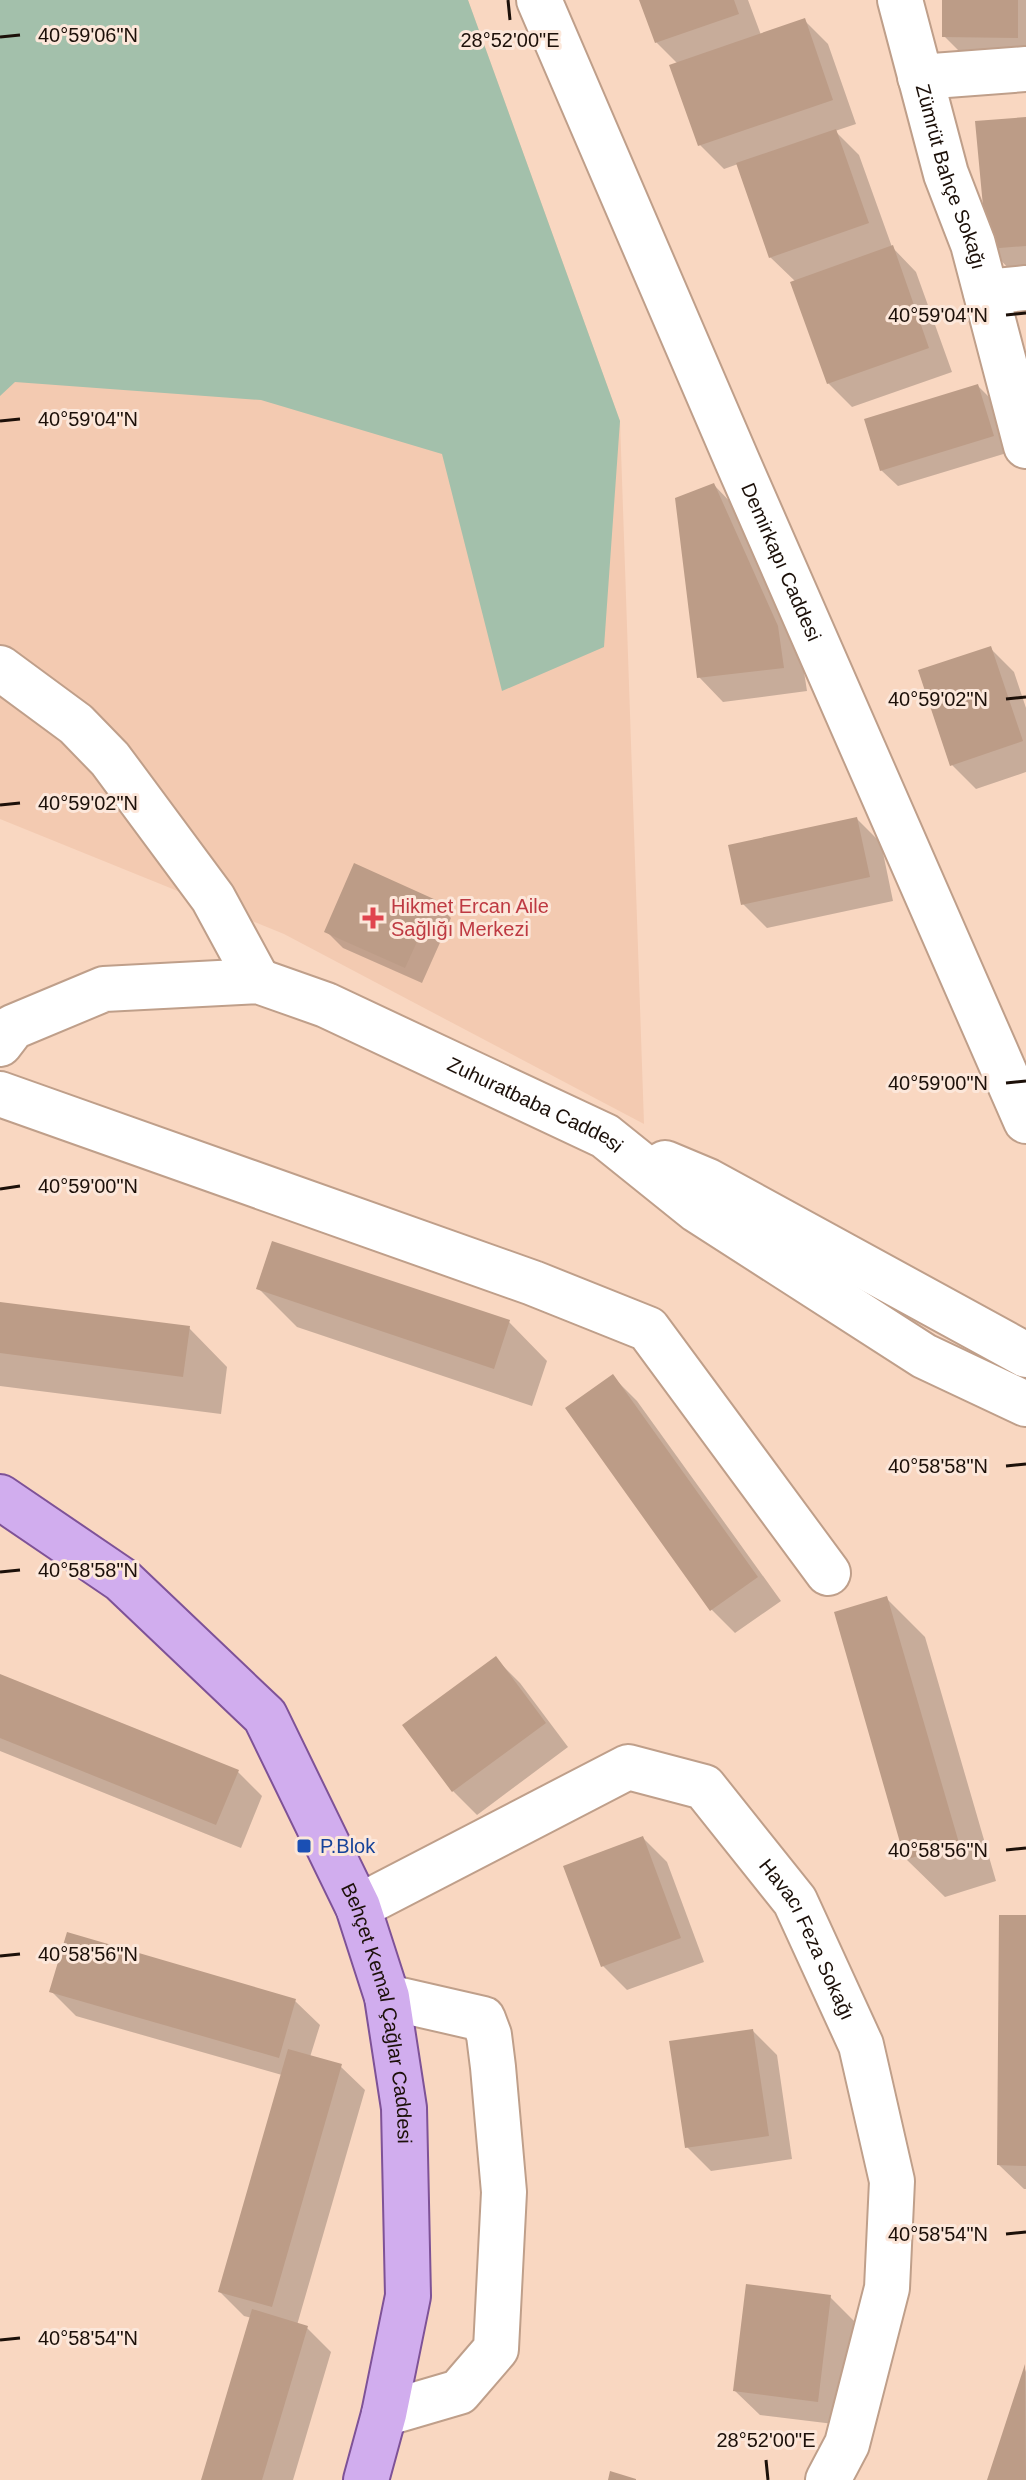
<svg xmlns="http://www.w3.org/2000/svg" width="1026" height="2480" viewBox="0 0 1026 2480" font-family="Arial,sans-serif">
  <rect width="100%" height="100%" fill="#f9d7c1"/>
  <path fill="#f3cab1" d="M0,0h468l152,421 24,703 -360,-190 -284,-115z"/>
  <path fill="#a3c0ab" d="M0,0h468l152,421 -16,226 -102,44 -60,-237 -181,-54 -246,-18 -15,14z"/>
  <path fill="#0003" d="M642,0h106l13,35 43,-15 24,24 28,80 -21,7 24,24 33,92 24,25 36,100 -100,35 -24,-24 -32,-101 -26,-25 -32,-93 -14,5 -24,-24 -22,-81 -22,-22z
    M944,0h82v53l-66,-1 -16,-16z
    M1026,119v152l-13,2 -24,-25z
    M978,386l16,16 16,50 -112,34 -17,-16z
    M714,485l24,25 63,142 6,39 -84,11 -24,-25z
    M990,648l24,24 12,36v64l-50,17 -24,-24z
    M857,819l24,24 12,58 -126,27 -24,-24z
    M435,902l16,16 -29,65 -79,-35 -17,-17z
    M258,1288l251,34 38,39 -15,45 -235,-79z
    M0,1304l189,24 38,39 -6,47 -221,-28z
    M613,1377l24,24 144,200 -46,32 -24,-24z
    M886,1598l39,39 71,244 -51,16 -39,-38z
    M496,1659l24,24 48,64 -91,68 -24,-24z
    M0,1677l238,95 24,24 -21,52 -241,-97z
    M643,1838l24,24 37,100 -77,28 -24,-24z
    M1026,1917v272h-2l-25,-24z
    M52,1992l243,9 25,24 -10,32 30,9 25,24 -68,235 10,3 24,24 -38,128h-90l49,-162 -8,-2 -24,-24 62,-217 -206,-59z
    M753,2031l24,24 15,104 -81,12 -24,-24z
    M830,2297l24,24 -12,104 -82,-10 -25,-24z
    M1026,2369v111h-37z"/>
  <path fill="#bc9c87" d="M639,0h95l5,14 -84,29z
    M942,0h76v38l-76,-1z
    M805,18l28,82 -135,46 -29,-81z
    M1026,117v129l-39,3 -12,-128z
    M836,129l33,94 -100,35 -33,-95z
    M893,245l36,103 -102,36 -37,-102z
    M978,384l16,52 -114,35 -16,-52z
    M714,483l64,143 6,42 -87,10 -22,-180z
    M991,646l32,95 -73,25 -32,-96z
    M857,817l13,60 -129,28 -13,-60z
    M354,863l82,37 -31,68 -81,-36z
    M272,1241l238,79 -16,49 -238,-80z
    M0,1302l190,24 -7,51 -183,-24z
    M613,1374l145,203 -48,34 -145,-203z
    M887,1596l72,247 -54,17 -71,-248z
    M496,1656l50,67 -94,69 -50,-67z
    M0,1674l239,96 -23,55 -216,-87z
    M643,1836l38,102 -80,29 -38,-101z
    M999,1915h27v251l-29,-1z
    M67,1932l229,67 -17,59 -230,-66z
    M753,2029l16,107 -84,12 -16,-107z
    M288,2049l54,15 -70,243 -54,-15z
    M746,2284l85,11 -13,107 -85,-11z
    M252,2309l56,17 -46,154h-61z
    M1025,2364l1,116h-39z
    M610,2471l26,8v1h-28z"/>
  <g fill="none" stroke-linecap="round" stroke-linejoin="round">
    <g stroke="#bf9f8a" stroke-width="48">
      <g id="minor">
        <path id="s1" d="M539,0l199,463 288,658"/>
        <path id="s2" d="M900,0l46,174 27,70 53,202"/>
        <path d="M920,77l106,-8"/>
        <path d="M986,292l40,-4"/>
        <path d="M0,668l76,56 34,35 103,139 45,83"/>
        <path id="s3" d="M0,1044l13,-17 91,-38 154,-8 68,24 279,131 92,74 227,146 102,48"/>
        <path d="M0,1094l533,189 115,46 180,244"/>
        <path d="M665,1163l43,18 318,174"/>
        <path id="s4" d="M358,1907l270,-140 76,20 91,114 66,144 31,136 -5,107 -40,156 -19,36"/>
        <path d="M384,2414l75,-22 37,-43 8,-157 -11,-125 -4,-32 -6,-16 -96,-22"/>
      </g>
    </g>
    <g stroke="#7e5297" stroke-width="48">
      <g id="major">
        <path id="s5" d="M0,1497l122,83 143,136 93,191 29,90 17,111 4,188 -24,118 -18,66"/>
      </g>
    </g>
    <use href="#minor" stroke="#fff" stroke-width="44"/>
    <use href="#major" stroke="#d1adee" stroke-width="44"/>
  </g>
  <path fill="none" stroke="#1c1009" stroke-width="3" d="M508,0l2,20M0,37l20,-2M1006,315l20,-2M0,421l20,-2M1006,699l20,-2M0,805l20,-2M1006,1083l20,-2M0,1189l20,-3M1006,1466l20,-2M0,1572l20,-2M1006,1850l20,-2M0,1956l20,-2M1006,2234l20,-2M0,2340l20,-2M766,2460l2,20"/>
  <path fill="#e0444e" stroke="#fce7da" stroke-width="3" d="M369 906h8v8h8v8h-8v8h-8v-8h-8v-8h8z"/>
  <rect fill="#1a4fb4" stroke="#fce7da" stroke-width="3" x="296" y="1838" width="16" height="16" rx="4"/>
  <g text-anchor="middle" stroke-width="6" stroke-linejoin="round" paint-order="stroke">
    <g font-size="20" fill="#1c1009" stroke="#fce7da">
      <text dy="7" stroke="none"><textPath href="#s2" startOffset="184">Zümrüt Bahçe Sokağı</textPath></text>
      <text dy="7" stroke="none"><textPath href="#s1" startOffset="612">Demirkapı Caddesi</textPath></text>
      <text dy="7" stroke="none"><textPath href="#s3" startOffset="578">Zuhuratbaba Caddesi</textPath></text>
      <text dy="7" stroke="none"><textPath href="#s4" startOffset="568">Havacı Feza Sokağı</textPath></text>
      <text dy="7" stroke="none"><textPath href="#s5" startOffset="666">Behçet Kemal Çağlar Caddesi</textPath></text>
    </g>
    <g font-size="20" fill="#be3a42" stroke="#fce7da" text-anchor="start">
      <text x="391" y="913">Hikmet Ercan Aile<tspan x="391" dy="23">Sağlığı Merkezi</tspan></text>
    </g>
    <g font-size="20" fill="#164399" stroke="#fce7da" text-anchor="start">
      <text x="320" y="1853">P.Blok</text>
    </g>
  </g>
  <g font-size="20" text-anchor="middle" fill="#1c1009" stroke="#fce7da" stroke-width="6" stroke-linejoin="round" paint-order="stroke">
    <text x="88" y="42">40°59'06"N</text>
    <text x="510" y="47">28°52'00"E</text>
    <text x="938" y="322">40°59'04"N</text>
    <text x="88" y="426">40°59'04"N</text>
    <text x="938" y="706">40°59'02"N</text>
    <text x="88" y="810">40°59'02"N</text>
    <text x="938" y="1090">40°59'00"N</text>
    <text x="88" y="1193">40°59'00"N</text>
    <text x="938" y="1473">40°58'58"N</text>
    <text x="88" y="1577">40°58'58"N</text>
    <text x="938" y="1857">40°58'56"N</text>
    <text x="88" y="1961">40°58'56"N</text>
    <text x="938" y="2241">40°58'54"N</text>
    <text x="88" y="2345">40°58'54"N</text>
    <text x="766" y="2447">28°52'00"E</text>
  </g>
</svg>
